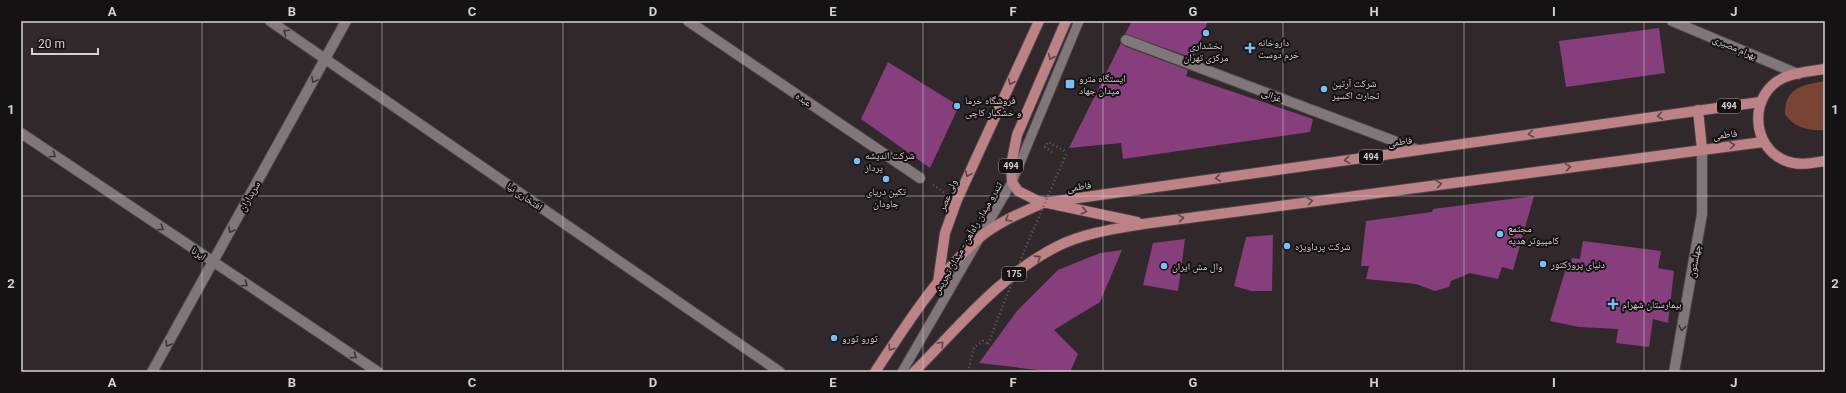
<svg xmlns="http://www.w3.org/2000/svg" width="1846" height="393" viewBox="0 0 1846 393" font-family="Roboto,'Noto Naskh Arabic',sans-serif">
  <rect width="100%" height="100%" fill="#30282b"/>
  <path fill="#784433" d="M1825,81v49c-16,1 -31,-2 -40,-16 0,-27 18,-29 40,-33z"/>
  <path fill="#863e7d" d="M1132,21h76l-15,37 -68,-24z
    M1659,28l6,45 -99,14 -7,-46z
    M1121,43l3,3 64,24 -2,6 127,43 -3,13 -187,27 -2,-16 -52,5z
    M888,62l71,44 -29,62 -69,-49z
    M1534,196l-21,74 -11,-3 -4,12 -28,-6 -19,8 -2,6 -14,4 -19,-7 -50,-5 3,-13h-8l5,-45 66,-9 1,-3z
    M1273,235l-1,56h-21l-17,-5 12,-49z
    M1185,239l-7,52 -35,-6 10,-42z
    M1583,241l78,10 -3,17 16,3 -6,52 -15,-4 -4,28 -33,-4 2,-14 -39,-2 -29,-6 16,-53 3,1 3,-11 8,1z
    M1122,250l-22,52 -46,28 24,24 -8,18h-15l-76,-9 38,-52 41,-41 42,-17z"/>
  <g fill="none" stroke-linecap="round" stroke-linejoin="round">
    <g stroke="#494345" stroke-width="11">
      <path id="service" d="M902,372l110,-190 67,-161"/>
    </g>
    <g stroke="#494345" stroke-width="12">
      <path id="minor" d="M270,21l510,351
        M688,21l232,157
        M1672,21l126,53
        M1126,40l292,110
        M21,133l357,239
        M1674,372l28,-158v-65"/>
    </g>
    <g stroke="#494345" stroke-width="12">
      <path id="tertiary" d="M152,372l194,-351"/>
    </g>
    <g stroke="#494345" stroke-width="12">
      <path id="primary" d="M1066,21l-49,114 -6,30 1,17 6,9 20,10 99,21
        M1825,69c-13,2 -30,3 -42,9 -34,16 -33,69 3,83 13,5 26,2 39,0
        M1698,110l4,39
        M938,282l7,-49 12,-33 82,-179
        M875,372c31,-47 62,-96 104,-134 19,-16 42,-25 64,-35l717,-101
        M914,372c44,-44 86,-97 144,-126 26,-13 56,-17 85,-22l620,-82"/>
    </g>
    <path stroke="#665f61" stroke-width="2.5" stroke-dasharray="1 3" stroke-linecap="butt" d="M1052,152l-7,-5 3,-5 19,10
      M933,185l11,7
      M968,372l6,-25 9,-6 5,3"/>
    <use href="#service" stroke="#81777b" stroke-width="9"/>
    <use href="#minor" stroke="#81777b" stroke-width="10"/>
    <use href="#tertiary" stroke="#81777b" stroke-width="10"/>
    <use href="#primary" stroke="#bd8286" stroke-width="10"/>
    <path stroke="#665f61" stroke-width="2.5" stroke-dasharray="1 3" stroke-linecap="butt" d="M988,344l37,-95 42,-97"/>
  </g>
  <defs><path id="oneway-chevron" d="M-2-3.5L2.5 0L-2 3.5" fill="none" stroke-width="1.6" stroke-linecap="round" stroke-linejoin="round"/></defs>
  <g stroke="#3b3537">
    <use href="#oneway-chevron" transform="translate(286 32) rotate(-146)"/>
    <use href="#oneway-chevron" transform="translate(314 80) rotate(119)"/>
    <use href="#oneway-chevron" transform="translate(53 155) rotate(34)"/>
    <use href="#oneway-chevron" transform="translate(161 228) rotate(34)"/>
    <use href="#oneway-chevron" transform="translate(231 230) rotate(119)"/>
    <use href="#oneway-chevron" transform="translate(245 284) rotate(34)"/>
    <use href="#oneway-chevron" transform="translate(1682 328) rotate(100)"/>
    <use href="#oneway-chevron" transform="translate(168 344) rotate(119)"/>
    <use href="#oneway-chevron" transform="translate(354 356) rotate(34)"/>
  </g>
  <g stroke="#614447">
    <use href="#oneway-chevron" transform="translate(1051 57) rotate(113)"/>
    <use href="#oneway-chevron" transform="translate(1011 82) rotate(115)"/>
    <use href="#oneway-chevron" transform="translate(1660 116) rotate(172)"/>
    <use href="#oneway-chevron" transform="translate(1531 134) rotate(172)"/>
    <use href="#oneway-chevron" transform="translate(1732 145) rotate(-7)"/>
    <use href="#oneway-chevron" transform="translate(1347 160) rotate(172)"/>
    <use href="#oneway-chevron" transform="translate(1568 167) rotate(-8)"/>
    <use href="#oneway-chevron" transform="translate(968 174) rotate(115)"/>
    <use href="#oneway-chevron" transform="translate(1218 178) rotate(172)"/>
    <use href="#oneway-chevron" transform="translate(1439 184) rotate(-8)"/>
    <use href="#oneway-chevron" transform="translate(1310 201) rotate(-8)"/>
    <use href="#oneway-chevron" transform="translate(1084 211) rotate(12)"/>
    <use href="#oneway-chevron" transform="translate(1181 218) rotate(-8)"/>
    <use href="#oneway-chevron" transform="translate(1008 219) rotate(150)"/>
    <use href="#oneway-chevron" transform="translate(1038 258) rotate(-33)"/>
    <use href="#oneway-chevron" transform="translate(941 344) rotate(-45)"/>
    <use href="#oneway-chevron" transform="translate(891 348) rotate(123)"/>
  </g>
  <path fill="none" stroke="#d6d1d3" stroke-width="1" stroke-opacity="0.55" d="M202,21v351M382,21v351M563,21v351M743,21v351M923,21v351M1103,21v351M1283,21v351M1464,21v351M1644,21v351M21,196h1804"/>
  <g fill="#77c0f7" stroke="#161213" stroke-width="1.5">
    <circle cx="1206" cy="33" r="4"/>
    <path d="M1248 42h4v4h4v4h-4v4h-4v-4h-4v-4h4z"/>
    <rect x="1065" y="79" width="10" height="10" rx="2"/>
    <circle cx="1324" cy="89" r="4"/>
    <circle cx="957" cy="106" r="4"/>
    <circle cx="857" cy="161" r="4"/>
    <circle cx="886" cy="179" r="4"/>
    <circle cx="1500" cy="234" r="4"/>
    <circle cx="1287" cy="246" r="4"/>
    <circle cx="1543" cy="264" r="4"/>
    <circle cx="1164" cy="266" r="4"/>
    <path d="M1611 298h4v4h4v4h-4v4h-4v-4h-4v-4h4z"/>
    <circle cx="834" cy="338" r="4"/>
  </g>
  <g text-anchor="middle" stroke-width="4" stroke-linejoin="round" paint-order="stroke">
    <g fill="#161213" stroke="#9c9899" stroke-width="1">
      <rect x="1717" y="99" width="24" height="14" rx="3"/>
      <rect x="1359" y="150" width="24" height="14" rx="3"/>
      <rect x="999" y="159" width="24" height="14" rx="3"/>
      <rect x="1002" y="267" width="24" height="14" rx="3"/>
    </g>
    <g font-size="9" font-weight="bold" fill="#d6d1d3">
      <text x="1729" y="109">494</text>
      <text x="1371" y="160">494</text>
      <text x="1011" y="169">494</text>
      <text x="1014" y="277">175</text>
    </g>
    <g font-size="10" fill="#d6d1d3" stroke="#161213" text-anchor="start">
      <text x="1258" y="46">داروخانه<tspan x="1258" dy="12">خرم دوست</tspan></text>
      <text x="1206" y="49" text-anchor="middle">بخشداری<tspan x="1206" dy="12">مرکزی تهران</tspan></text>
      <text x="1079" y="82">ایستگاه مترو<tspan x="1079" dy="12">میدان جهاد</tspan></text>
      <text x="1332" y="87">شرکت آرتین<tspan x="1332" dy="12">تجارت اکسیر</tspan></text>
      <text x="965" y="104">فروشگاه خرما<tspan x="965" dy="12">و خشکبار کاچی</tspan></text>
      <text x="865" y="159">شرکت اندیشه<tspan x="865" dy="12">پرداز</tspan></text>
      <text x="886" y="195" text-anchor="middle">تکین دریای<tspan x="886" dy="12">جاودان</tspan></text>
      <text x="1508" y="232">مجتمع<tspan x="1508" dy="12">کامپیوتر هدیه</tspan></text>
      <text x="1295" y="250">شرکت پرداویژه</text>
      <text x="1551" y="268">دنیای پروژکتور</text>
      <text x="1172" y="270">وال مش ایران</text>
      <text x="1622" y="308">بيمارستان شهرام</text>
      <text x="842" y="342">تورو تورو</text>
    </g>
    <g font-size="10" fill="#d6d1d3" stroke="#161213">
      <text transform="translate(1735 47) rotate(23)" y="4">بهرام مصیری</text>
      <text transform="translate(1272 95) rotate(21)" y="4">غزالی</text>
      <text transform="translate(804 99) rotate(34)" y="4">عبده</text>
      <text transform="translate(1725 134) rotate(-7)" y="4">فاطمی</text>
      <text transform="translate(1400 141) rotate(-8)" y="4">فاطمی</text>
      <text transform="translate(1079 186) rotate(-8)" y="4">فاطمی</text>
      <text transform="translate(947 195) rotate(-68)" y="4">ولی عصر</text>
      <text transform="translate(249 196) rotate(-61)" y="4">سربداران</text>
      <text transform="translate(525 196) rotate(35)" y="4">افتخاری نیا</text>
      <text transform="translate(967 238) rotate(-60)" y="4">تندرو میدان راه‌آهن - میدان تجریش</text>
      <text transform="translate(199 253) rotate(34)" y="4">ايرنا</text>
      <text transform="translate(1694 261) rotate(-80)" y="4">چهلستون</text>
    </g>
  </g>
  <rect width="1846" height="393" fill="none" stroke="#161213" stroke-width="44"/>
  <path d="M32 48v6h66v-6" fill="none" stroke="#d6d1d3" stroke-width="2"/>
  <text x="38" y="48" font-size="12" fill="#d6d1d3" stroke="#161213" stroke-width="3" paint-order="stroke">20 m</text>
  <rect x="22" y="22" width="1802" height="349" fill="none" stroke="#d6d1d3" stroke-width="1.5"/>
  <g font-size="13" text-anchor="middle" font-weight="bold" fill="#d6d1d3">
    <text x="112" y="16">A</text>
    <text x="292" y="16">B</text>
    <text x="472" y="16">C</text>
    <text x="653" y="16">D</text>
    <text x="833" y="16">E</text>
    <text x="1013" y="16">F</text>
    <text x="1193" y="16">G</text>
    <text x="1374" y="16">H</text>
    <text x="1554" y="16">I</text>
    <text x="1734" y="16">J</text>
    <text x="11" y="114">1</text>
    <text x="1835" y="114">1</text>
    <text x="11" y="288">2</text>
    <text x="1835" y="288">2</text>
    <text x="112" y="387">A</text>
    <text x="292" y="387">B</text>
    <text x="472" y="387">C</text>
    <text x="653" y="387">D</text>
    <text x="833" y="387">E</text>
    <text x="1013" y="387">F</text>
    <text x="1193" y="387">G</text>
    <text x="1374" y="387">H</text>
    <text x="1554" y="387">I</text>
    <text x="1734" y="387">J</text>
  </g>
</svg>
